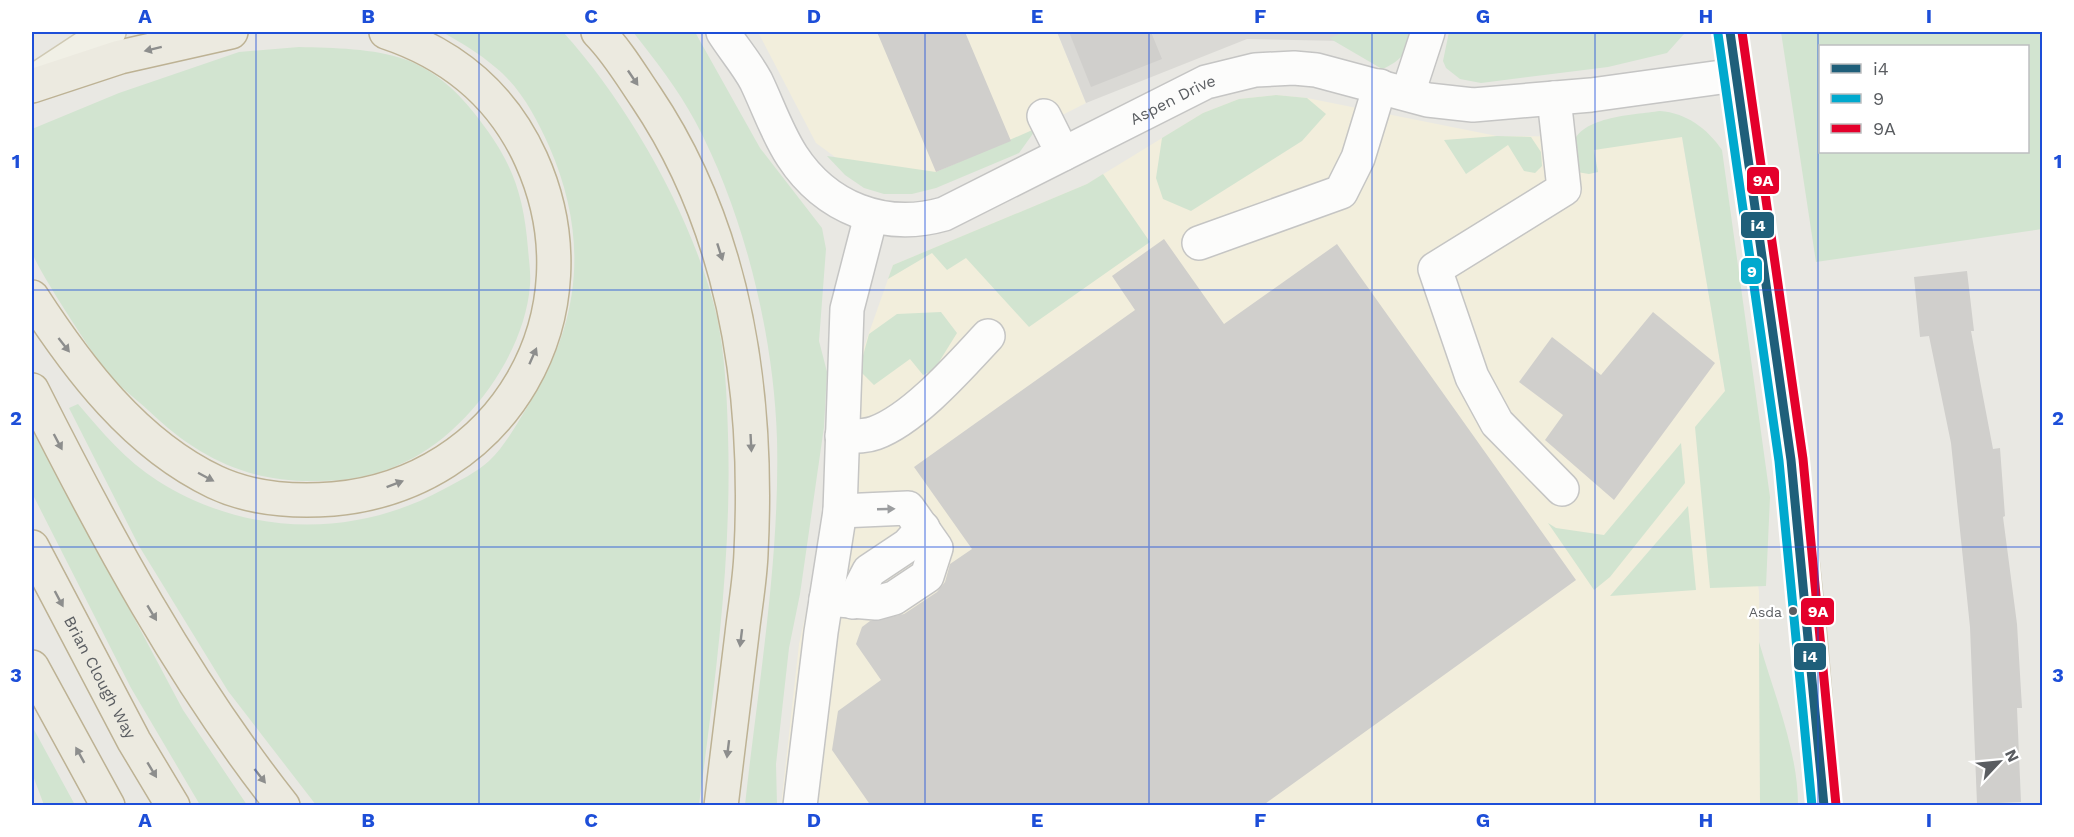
<svg xmlns="http://www.w3.org/2000/svg" width="2074" height="837" viewBox="0 0 2074 837" font-family="'Work Sans',sans-serif">
  <rect width="100%" height="100%" fill="#e9e8e3"/>
  <path fill="#f2eedc" d="M758,32h299l29,71 -75,38 -75,31 -71,7 -49,-36z
    M1276,95l31,3 190,38 185,1 77,454 1,214 -979,1 18,-162 65,-297 29,-82 194,-81 116,-71 36,-14z"/>
  <path fill="#dad9d5" d="M1057,32h344l-58,9 -96,-2 -161,64z"/>
  <path fill="#d2e4d0" fill-rule="evenodd" d="M442,32h121c67,74 131,187 154,285 8,38 10,79 11,118 4,124 -13,247 -29,370h-383l-88,-114 -89,-145 -70,-138 9,-4c24,28 48,57 80,77 87,55 196,58 286,8 15,-8 33,-17 45,-28 17,-16 30,-41 42,-60 51,-83 57,-166 18,-255 -13,-29 -29,-59 -54,-79 -16,-14 -35,-25 -53,-35z
    M633,32h62l65,116 62,80 4,21 -7,92 8,31 -3,55 -24,167 -11,54 -13,116 1,41h-32c13,-120 35,-244 32,-366 -3,-103 -33,-227 -82,-318 -17,-32 -40,-61 -62,-89z
    M1345,32h66c-2,19 -11,30 -29,37l-53,-31z
    M1449,32h235v2l-17,19 -59,14 -127,16 -21,-4 -14,-11 -3,-7z
    M1781,32h261v197l-226,33zM1820,46h208v106h-208z
    M299,47c35,1 74,1 108,13 33,13 56,37 77,66 30,40 40,73 44,123 1,12 3,25 2,36 -5,69 -63,148 -125,177 -28,14 -62,20 -94,19 -66,0 -115,-25 -162,-70 -14,-13 -32,-26 -44,-42 -11,-13 -72,-106 -73,-118 -2,-12 0,-25 0,-37 0,-28 0,-56 0,-85l87,-36 120,-41z
    M1276,95l31,3 19,16 -24,27 -111,70 -28,-12 -7,-21 6,-40 41,-25 36,-14z
    M1660,111c26,2 47,17 62,39l48,347 -4,89 -56,2 -15,-161 30,-36 -43,-254 -88,13 4,22 -9,2 -12,-2c-2,-7 -5,-16 -5,-23 3,-33 62,-34 88,-38z
    M1037,128l-18,25 -83,35 -24,6h-28l-20,-6 -19,-13 -18,-19 109,16z
    M1497,136l34,1 10,15 1,14 -7,7 -11,-2 -16,-26 -42,29 -22,-34z
    M1103,174l47,68 -121,85 -63,-69 -19,12 -15,-17 -44,26 5,-14 194,-81z
    M941,312l16,21 -23,37 -11,5 -13,-16 -36,26 -15,-15 10,-36 28,-20z
    M32,426l151,284 64,95h-47l-69,-117 -99,-195z
    M1681,443l4,40 -75,94 -16,13 -46,-67 8,5 48,7z
    M1688,506l8,84 -86,6z
    M1759,642c15,52 39,109 39,163h-38z
    M32,726l43,79h-31l-12,-32z"/>
  <path fill="#d0cfcc" d="M877,32h88l46,109 -75,31z
    M1069,32h82l11,27 -71,28z
    M1164,239l60,85 113,-80 239,336 -314,226h-391l-39,-56 6,-39 43,-31 -25,-36 6,-17 8,-6 34,-7 33,-22 8,-10 5,-18 22,-15 -58,-82 221,-157 -23,-34z
    M1967,271l7,60h-3l10,55 12,63 7,-1 5,68 -2,1 14,107 5,84h-5l4,94 -44,2 -7,-177 -19,-184 -22,-107 -9,1 -6,-60z
    M1653,312l62,51 -101,137 -69,-60 18,-25 -44,-33 33,-45 49,38z"/>
  <g fill="none" stroke-linecap="round" stroke-linejoin="round">
    <g stroke="#c5c5c4" stroke-width="36">
      <g id="minor">
        <path id="s1" d="M723,32c10,16 24,32 33,49 12,25 21,52 36,75 34,52 92,75 152,58l262,-132 49,-12 39,-2 22,2 112,30 45,5 118,-10 145,-20"/>
        <path d="M1408,93l20,-61"/>
        <path d="M1554,98l10,91 -129,80 37,108 25,46 65,66"/>
        <path d="M1044,116l19,38"/>
        <path d="M1199,243l142,-51 17,-34 22,-72"/>
        <path d="M842,436c12,0 22,1 33,-3 39,-14 85,-67 113,-97"/>
        <path d="M826,599l50,4 18,-5 33,-22 9,-28 -28,-40 -68,3"/>
        <path d="M853,602l16,-31 39,-26 15,-17"/>
        <path d="M800,806l21,-174 19,-121 7,-202 24,-93"/>
      </g>
    </g>
    <g stroke="#cfc9b3" stroke-width="36">
      <path id="major" d="M1730,32l61,428 18,167 15,179
        M33,82l76,-50"/>
    </g>
    <g stroke="#bdb294" stroke-width="36">
      <g id="highway">
        <path d="M598,32c19,19 33,43 48,65 91,135 113,297 105,456 -1,27 -6,54 -9,81 -7,57 -14,114 -21,172"/>
        <path d="M32,86l88,-29 111,-25"/>
        <path d="M32,297c46,71 103,147 183,185 36,17 78,20 118,17 170,-15 268,-185 198,-340 -29,-64 -79,-105 -145,-127"/>
        <path d="M32,390c73,145 150,288 251,416"/>
        <path id="s2" d="M32,547l102,194 39,65"/>
        <path d="M32,667l76,139"/>
      </g>
    </g>
    <use href="#minor" stroke="#fcfcfb" stroke-width="33"/>
    <use href="#major" stroke="#f1f0e6" stroke-width="33"/>
    <use href="#highway" stroke="#eceae0" stroke-width="33"/>
    <g stroke="#fff" stroke-width="14">
      <path id="bus-1" d="M1730,32l61,428 33,346"/>
    </g>
    <g stroke="#fff" stroke-width="14">
      <path id="bus-2" d="M1718,34l61,427 33,345"/>
    </g>
    <g stroke="#fff" stroke-width="14">
      <path id="bus-3" d="M1742,32l61,427 33,346"/>
    </g>
    <use href="#bus-1" stroke="#1f5f7a" stroke-width="9"/>
    <use href="#bus-2" stroke="#00a9ce" stroke-width="9"/>
    <use href="#bus-3" stroke="#e4002b" stroke-width="9"/>
  </g>
  <defs><path id="oneway-solid" d="M-6-.8H1V-3.2L6.5 0L1 3.2V.8H-6Z" transform="scale(1.5)"/></defs>
  <g fill="#8d8e8d">
    <use href="#oneway-solid" transform="translate(153 49) rotate(166)"/>
    <use href="#oneway-solid" transform="translate(633 78) rotate(56)"/>
    <use href="#oneway-solid" transform="translate(720 252) rotate(72)"/>
    <use href="#oneway-solid" transform="translate(64 345) rotate(52)"/>
    <use href="#oneway-solid" transform="translate(533 356) rotate(-66)"/>
    <use href="#oneway-solid" transform="translate(58 442) rotate(62)"/>
    <use href="#oneway-solid" transform="translate(751 443) rotate(87)"/>
    <use href="#oneway-solid" transform="translate(206 477) rotate(28)"/>
    <use href="#oneway-solid" transform="translate(395 484) rotate(-21)"/>
    <use href="#oneway-solid" transform="translate(59 599) rotate(62)"/>
    <use href="#oneway-solid" transform="translate(152 613) rotate(59)"/>
    <use href="#oneway-solid" transform="translate(741 638) rotate(97)"/>
    <use href="#oneway-solid" transform="translate(728 749) rotate(97)"/>
    <use href="#oneway-solid" transform="translate(80 755) rotate(-119)"/>
    <use href="#oneway-solid" transform="translate(152 770) rotate(59)"/>
    <use href="#oneway-solid" transform="translate(260 776) rotate(52)"/>
  </g>
  <use fill="#9b9d9f" href="#oneway-solid" transform="translate(886 509) rotate(-2)"/>
  <path fill="none" stroke="#1d4ed8" stroke-width="1.5" stroke-opacity="0.55" d="M256,32v774M479,32v774M702,32v774M925,32v774M1149,32v774M1372,32v774M1595,32v774M1818,32v774M32,290h2010M32,547h2010"/>
  <circle fill="#5a5d61" stroke="#fff" stroke-width="2" cx="1793" cy="611" r="5"/>
  <g text-anchor="middle" stroke-width="4.5" stroke-linejoin="round" paint-order="stroke">
    <g font-size="14" fill="#5a5d61" stroke="#fff" text-anchor="end">
      <text x="1782" y="617">Asda</text>
    </g>
    <g font-size="16" fill="#5a5d61" stroke="#fff">
      <text dy="6" stroke="none"><textPath href="#s1" startOffset="573">Aspen Drive</textPath></text>
      <text dy="6" stroke="none"><textPath href="#s2" startOffset="147">Brian Clough Way</textPath></text>
    </g>
  </g>
  <g stroke="#fff" stroke-width="2">
    <rect x="1746" y="166" width="34" height="29" rx="6" fill="#e4002b"/>
    <rect x="1740" y="211" width="35" height="28" rx="6" fill="#1f5f7a"/>
    <rect x="1740" y="257" width="23" height="28" rx="6" fill="#00a9ce"/>
    <rect x="1800" y="597" width="35" height="29" rx="6" fill="#e4002b"/>
    <rect x="1793" y="642" width="34" height="29" rx="6" fill="#1f5f7a"/>
  </g>
  <g font-size="16" text-anchor="middle" font-weight="bold" fill="#fff">
    <text x="1763" y="186">9A</text>
    <text x="1758" y="231">i4</text>
    <text x="1752" y="277">9</text>
    <text x="1818" y="617">9A</text>
    <text x="1810" y="662">i4</text>
  </g>
  <rect width="2074" height="837" fill="none" stroke="#ffffff" stroke-width="66"/>
  <rect x="1819" y="45" width="210" height="108" fill="#ffffff" stroke="#bdbec0" stroke-width="1.5"/>
  <rect x="1831" y="64" width="30" height="9" fill="#1f5f7a" stroke="#bdbec0" stroke-width="1.5"/>
  <text x="1873" y="75" font-size="18" fill="#5a5d61">i4</text>
  <rect x="1831" y="94" width="30" height="9" fill="#00a9ce" stroke="#bdbec0" stroke-width="1.5"/>
  <text x="1873" y="105" font-size="18" fill="#5a5d61">9</text>
  <rect x="1831" y="124" width="30" height="9" fill="#e4002b" stroke="#bdbec0" stroke-width="1.5"/>
  <text x="1873" y="135" font-size="18" fill="#5a5d61">9A</text>
  <g transform="translate(1999 762) rotate(64)" stroke="#ffffff" stroke-width="4.5" paint-order="stroke">
  <path d="M0-4.5L10 22L0 15L-10 22Z" fill="#5a5d61"/>
  <text y="-9" font-size="16" font-weight="bold" text-anchor="middle" fill="#5a5d61">N</text>
  </g>
  <rect x="33" y="33" width="2008" height="771" fill="none" stroke="#1d4ed8" stroke-width="2"/>
  <g font-size="20" text-anchor="middle" font-weight="bold" fill="#1d4ed8">
    <text x="145" y="23">A</text>
    <text x="368" y="23">B</text>
    <text x="591" y="23">C</text>
    <text x="814" y="23">D</text>
    <text x="1037" y="23">E</text>
    <text x="1260" y="23">F</text>
    <text x="1483" y="23">G</text>
    <text x="1706" y="23">H</text>
    <text x="1929" y="23">I</text>
    <text x="16" y="168">1</text>
    <text x="2058" y="168">1</text>
    <text x="16" y="425">2</text>
    <text x="2058" y="425">2</text>
    <text x="16" y="682">3</text>
    <text x="2058" y="682">3</text>
    <text x="145" y="827">A</text>
    <text x="368" y="827">B</text>
    <text x="591" y="827">C</text>
    <text x="814" y="827">D</text>
    <text x="1037" y="827">E</text>
    <text x="1260" y="827">F</text>
    <text x="1483" y="827">G</text>
    <text x="1706" y="827">H</text>
    <text x="1929" y="827">I</text>
  </g>
</svg>
